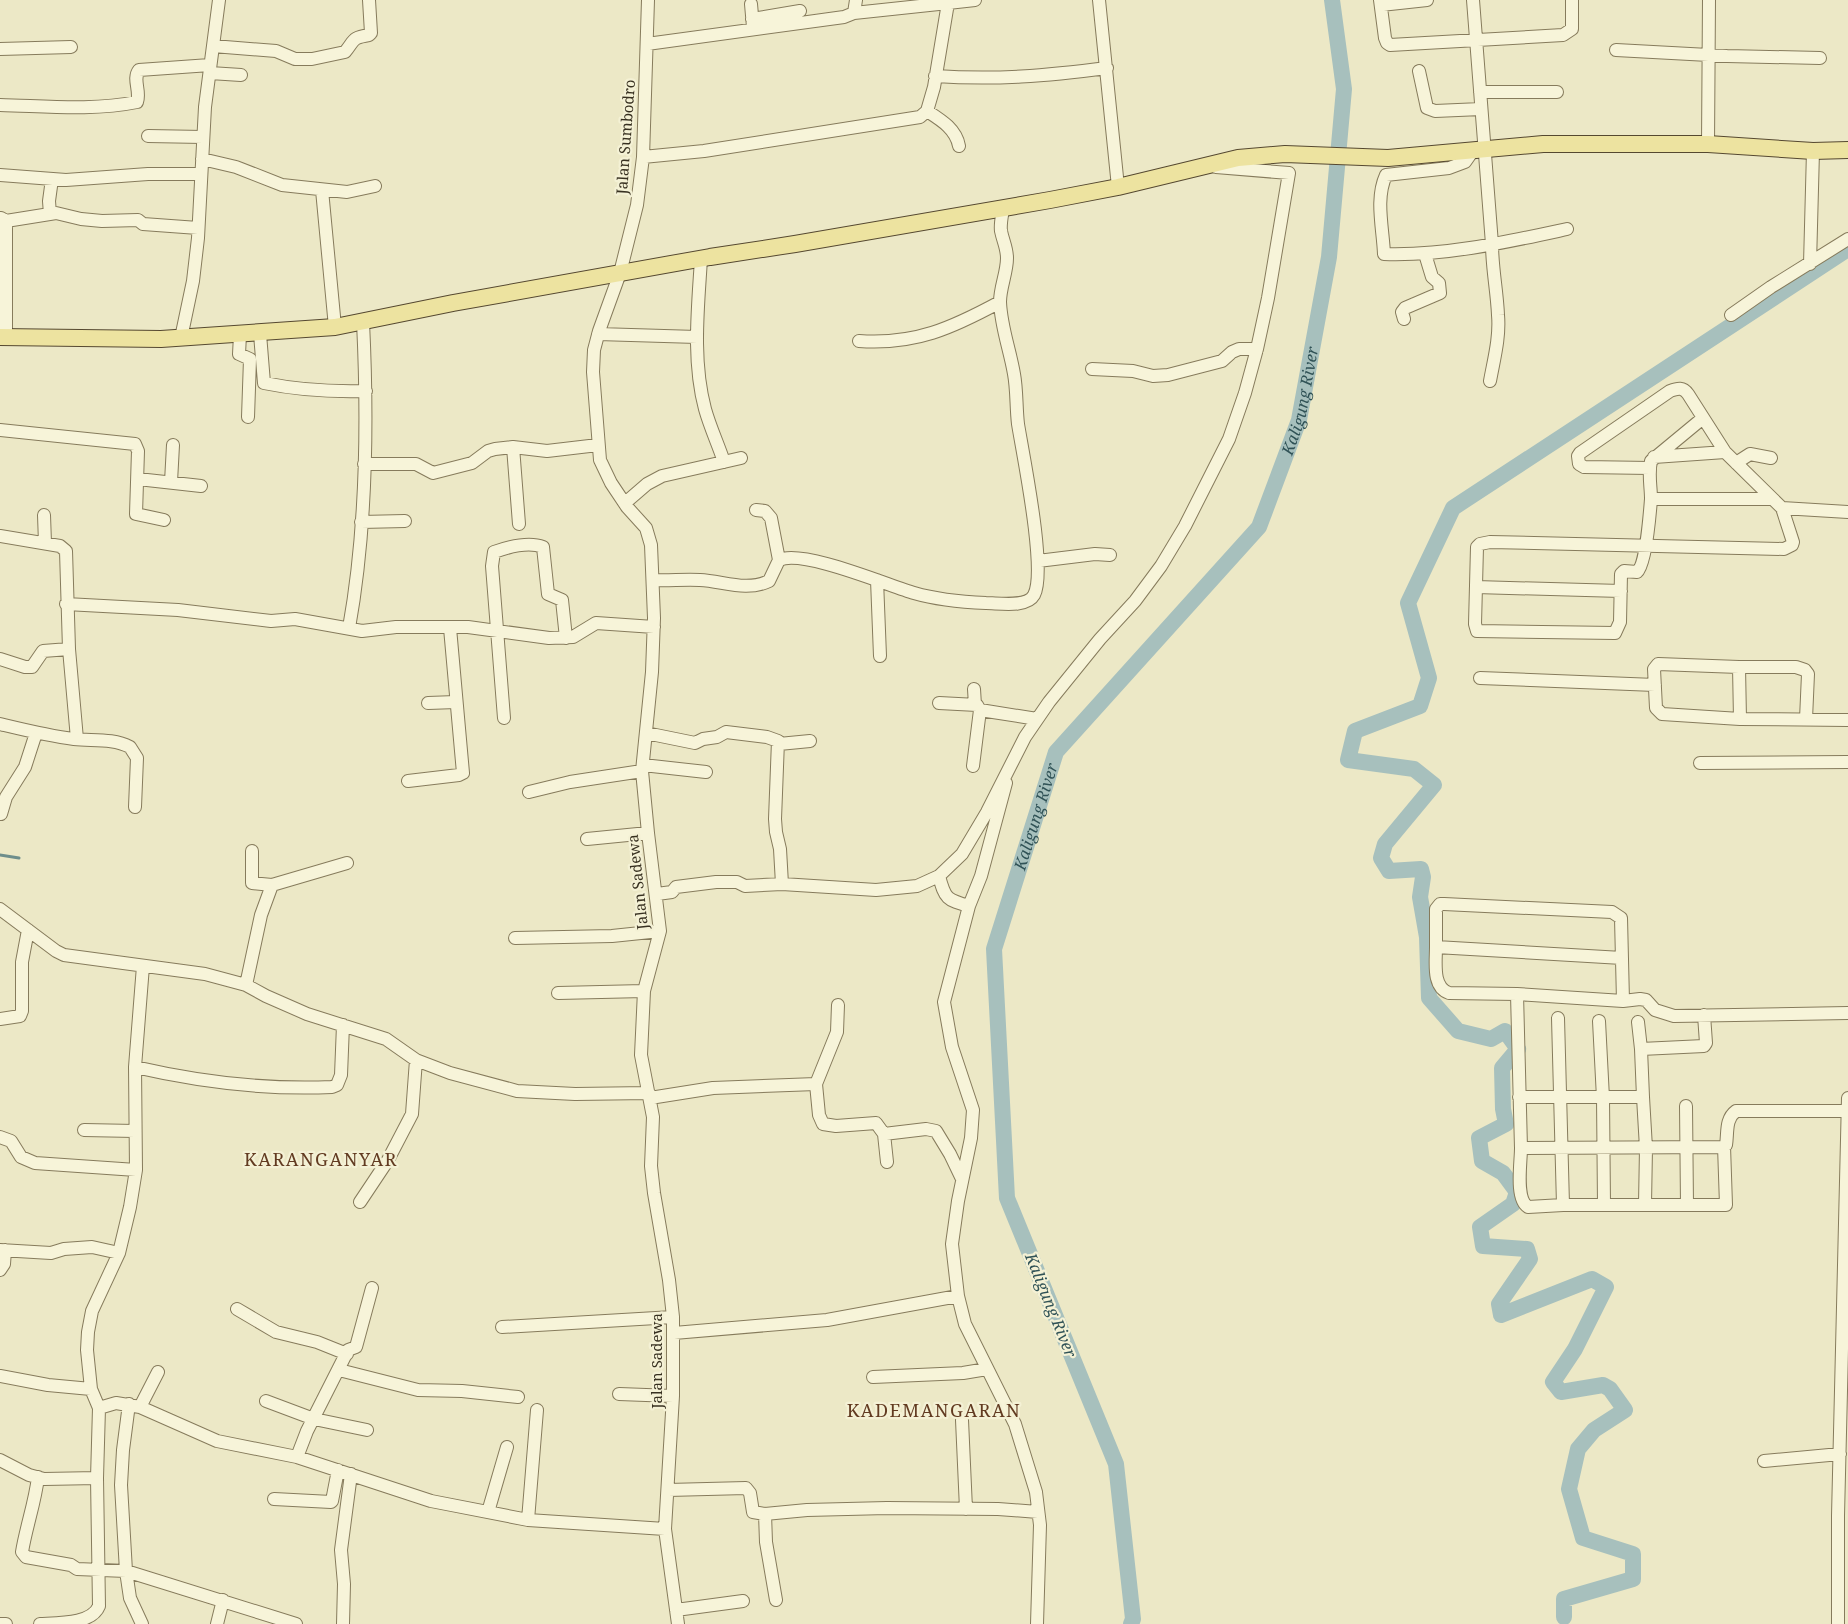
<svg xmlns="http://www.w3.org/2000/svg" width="1848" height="1624" viewBox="0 0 1848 1624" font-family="'Noto Serif',serif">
  <rect width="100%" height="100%" fill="#ece8c6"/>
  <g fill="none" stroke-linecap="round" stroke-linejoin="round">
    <path stroke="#6e8e8c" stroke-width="3" d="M0,855l19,3"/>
    <g stroke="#a7c0bd" stroke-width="16">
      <path d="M1564,1617v-18l69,-20v-25l-50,-16 -14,-49 9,-40 16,-19 31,-20 -15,-21 -7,-4 -42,7 -8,-10 22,-33 31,-62 -14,-8 -91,36 -2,-11 31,-45 -3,-10 -44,-3 -3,-19 33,-23 4,-12 -14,-19 -21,-12 -3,-23 27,-14 -3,-15 -1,-41 16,-19 -13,-18 -14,8 -33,-8 -29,-33 -2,-61 -7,-40 3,-20 -2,-8 -32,2 -8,-13 4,-14 49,-59 -20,-16 -66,-9 7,-29 65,-25 9,-28 -21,-75 45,-95 395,-259"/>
      <path id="s1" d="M1131,1624l2,-5 -17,-155 -109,-266 -13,-249 62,-197 203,-225 40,-107 30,-163 15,-168 -12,-89"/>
    </g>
    <g stroke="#867b5c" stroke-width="14">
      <path id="minor" d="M648,0l-5,157 -6,48 -17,68 -21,58 -5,19 -1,22 7,88 11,23 16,24 19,21 5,17 3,73 -2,54 -10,99 6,62 12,98 -16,60 -3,64 12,62 -2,49 3,27 15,87 4,37v79l-8,133 13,95
        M1099,0l19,187
        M1380,0l5,38 2,5 3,2 173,-10 9,-6v-29
        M1473,0l19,244c0,24 5,47 6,71 2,22 -4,44 -8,66
        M948,3l27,-3
        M751,4l2,23
        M1381,5l46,-5
        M752,19l48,-8
        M647,44l197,-27 10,-4 2,-13
        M213,46l63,5 19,8h17l33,-7c10,-12 6,-14 24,-17l2,-2 -2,-33
        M0,49l71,-2
        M1616,50l111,6 93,2
        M1419,71l8,37 8,3 46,-2
        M210,73l31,2
        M935,76c61,4 111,0 172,-8
        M1480,92h77
        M0,105c45,1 93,6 137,-3 4,-11 -5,-23 2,-32l71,-5
        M927,111c14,9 29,18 32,35
        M148,136l55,1
        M1708,144l1,-144
        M1472,152l-7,10 -16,6 -63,7c-11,24 -3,53 -2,79 62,2 123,-12 183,-25
        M643,157l61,-6 216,-34 7,-6 7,-24 14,-84 -94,10
        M202,159l34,8 46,18 65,7 28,-6
        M0,175l66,5 82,-6h53
        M322,190l13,137
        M50,214l-1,-13 3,-22
        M1,218l5,3v116
        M6,221l50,-8 25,6 21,2 36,-1 5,4 55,4
        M701,259c-3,49 -9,101 4,150 5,18 13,35 19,53
        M1810,264l3,-113
        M1731,315l40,-28 77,-48
        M1404,319l-2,-7 3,-4 35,-15 -1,-10 -7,-6 -7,-23
        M260,334l4,49c34,7 67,9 102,8
        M598,334l99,3
        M240,335l-1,19 11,5 -2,58
        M181,338l12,-57 5,-43 7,-131 14,-107
        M859,341c56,4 93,-13 141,-39
        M1092,369l41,2 20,5 15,-1 54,-14 10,-9 7,-3h18
        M0,430l135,14 3,7 -2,63 28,6
        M513,447l6,77
        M1654,457l71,-5
        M1736,463l14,-9 21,4
        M364,464h52l17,9 39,-10 16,-12 7,-2 18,-2 34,4 51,-6
        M1650,468l-66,-1 -5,-3 -1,-8 2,-3 90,-62c8,-3 13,-4 18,3l37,58 57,56 11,34 -1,3 -8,4 -294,-7 -10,2 -3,3 -2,77 2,7 138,2 5,-11 1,-48 3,-3 13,1c9,-7 13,-60 14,-73 0,-13 -3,-25 0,-38l52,-43
        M138,479l63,7
        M171,482l2,-37
        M1651,499h122
        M625,503l22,-19 15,-8 79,-18
        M1782,508l66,4
        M756,510l9,1 6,7 8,42
        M44,515l1,28
        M361,522l44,-1
        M0,536l60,10 6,5 3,98 -26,2 -11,16h-7l-25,-8
        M1038,561l57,-7 15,1
        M653,580c15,1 31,-1 47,0 23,1 46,12 69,1l10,-21c24,-11 108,25 135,33 24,7 48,9 72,10 13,0 41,5 48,-8 13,-24 -11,-140 -16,-171 -2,-17 -1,-34 -4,-50 -4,-24 -13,-47 -14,-72 0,-15 7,-29 7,-44 0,-10 -4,-17 -6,-27 -1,-7 1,-15 2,-22
        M877,580l3,76
        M1476,587l145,4
        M66,604l112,6 93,11 24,-2 67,12 34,-4h72l81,11 24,-1 23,-14 58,4
        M349,628c18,-100 19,-204 14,-306
        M69,649l8,90
        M1739,667l-81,-3 -4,5 2,39 6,6 78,5 108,1
        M1480,678l175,7
        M974,689l1,16
        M428,703l28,-1
        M939,703l38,2 3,5
        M504,718l-12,-152 2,-14c14,-5 34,-11 49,-5l5,47 14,6 4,38
        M1740,719l-1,-52h57l9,3 3,4 -2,45
        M0,724c25,6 49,12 74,15 19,2 39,-1 56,8l7,11 -2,49
        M646,733l49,10 8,-4 14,-2 9,-5 41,5 11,4 -3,78 1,13 4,17 2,35
        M779,744l31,-3
        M1700,763l148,-1
        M643,765l63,7
        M973,766l7,-56 57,9
        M408,781l51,-6 4,-2 -13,-145
        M529,792l41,-10 72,-11
        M1,814l5,-17 19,-30 11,-34
        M587,839l61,-6
        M939,876c6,23 8,24 30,30l-25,96 8,45 21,63 -2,28 -13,63 -6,43 6,52 7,28 50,100 21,68 4,33 -3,99
        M272,885l75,-22
        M657,894l15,-2 4,-5 40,-5h21l8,4 37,-2 94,6 41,-4 22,-10 23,-22 25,-42 38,-75 24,-35 51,-63 35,-38 26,-35 24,-40 44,-87 16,-46 12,-44 11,-51 21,-125 -73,-6
        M969,906l12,-30 25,-93
        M0,909l56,42 8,4 141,19 41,11 20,11 41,18 79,25 30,21 34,13 67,18 58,3 74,-1
        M515,938l97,-2 48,-5
        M1436,947c0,16 -4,40 13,46l68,1 106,7 17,-2 6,1 9,10 19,6 174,-3
        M1622,958l-186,-11v-38l4,-5h4l168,8 9,6 2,83
        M246,985l15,-70 11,-30 -20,-2v-32
        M558,993l86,-2
        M1517,994l4,154 201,-1 4,-2c2,-12 -1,-26 10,-34h111
        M1558,1018l5,187
        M0,1019l20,-3 2,-5v-49l6,-32
        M1599,1021l4,77 1,107
        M1638,1022l3,27
        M135,1067c65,15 131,23 197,20l5,-2 4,-10 2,-50
        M816,1084l3,31 4,9 13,2 40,-3 8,11 3,28
        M1519,1097h124l3,51 -1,56
        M1643,1097l-2,-48 63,-3 2,-3 -2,-28
        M650,1098l63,-10 103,-4 21,-52 1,-27
        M1686,1106l1,99
        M84,1130l51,1
        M884,1134l42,-5 10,2 14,23 12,25
        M0,1137l11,4 10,16 14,6 101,7
        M1521,1148c0,15 -6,51 7,59l35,-2h163l-2,-59
        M360,1202l28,-42 24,-46 4,-54
        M0,1250l51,3 13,-4 28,-2 27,6
        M0,1270l4,-6 1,-14
        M237,1309l39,23 41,10 30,12
        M502,1327l171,-10
        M674,1333l153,-13 131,-24
        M339,1370l79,20 44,1 56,6
        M0,1376l48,9 43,4
        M873,1377l90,-4 24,-4
        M619,1394l54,2
        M266,1401l48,18 53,11
        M129,1404l-6,46 -2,35 5,86 4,27 12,26
        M140,1407l18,-35
        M99,1408l17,-5 24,4 77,34 80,16 134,44 97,19 137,9
        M962,1420l4,89
        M297,1457l10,-26 41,-81 8,-3 16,-59
        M0,1460l29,15 15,4 53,-1
        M1764,1461l76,-7
        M38,1477c-3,26 -12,50 -16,75l4,5 45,8 6,4 49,2 170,53
        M668,1490l78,-2 4,5 3,19 12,2 42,-4 80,-2 111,1 40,3
        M274,1499l57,3 1,-1 6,-31
        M488,1512l19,-65
        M765,1514l1,28 10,58
        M528,1520l9,-110
        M676,1610l67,-9
        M0,1624h6
        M40,1624c19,-1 52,0 59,-18l-2,-128 2,-70 -8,-19 -4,-39 1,-18 4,-21 27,-58 11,-46 6,-37 -1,-103 8,-101
        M217,1624l6,-24
        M343,1624l1,-40 -3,-34 10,-76
        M1838,1624v-108l10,-418"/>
    </g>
    <g stroke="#554830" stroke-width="18">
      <path id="major" d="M0,337l161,2 174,-12 118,-24 257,-46 85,-13 255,-44 68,-13 120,-29 47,-4 103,4 155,-14h165l105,7 35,-1"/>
    </g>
    <use href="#minor" stroke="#f7f4d9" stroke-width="12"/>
    <use href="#major" stroke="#ede3a0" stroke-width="16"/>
  </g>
  <g text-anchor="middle" stroke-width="4.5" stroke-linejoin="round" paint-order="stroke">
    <g font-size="15" fill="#373020" stroke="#f4f1d5">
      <text transform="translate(626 137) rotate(-86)" y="5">Jalan Sumbodro</text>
      <text transform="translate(638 882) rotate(-96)" y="5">Jalan Sadewa</text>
      <text transform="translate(657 1361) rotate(-90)" y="5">Jalan Sadewa</text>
    </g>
    <g font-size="16" font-style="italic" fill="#305256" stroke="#f4f1d5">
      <text dy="6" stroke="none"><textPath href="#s1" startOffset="1341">Kaligung River</textPath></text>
      <text dy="6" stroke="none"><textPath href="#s1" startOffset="837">Kaligung River</textPath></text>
      <text transform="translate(1051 1305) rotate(68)" y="6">Kaligung River</text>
    </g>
    <g font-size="18" letter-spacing="1.5" fill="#623b21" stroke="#f4f1d5">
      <text x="321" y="1166">KARANGANYAR</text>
      <text x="934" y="1417">KADEMANGARAN</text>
    </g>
  </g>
</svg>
